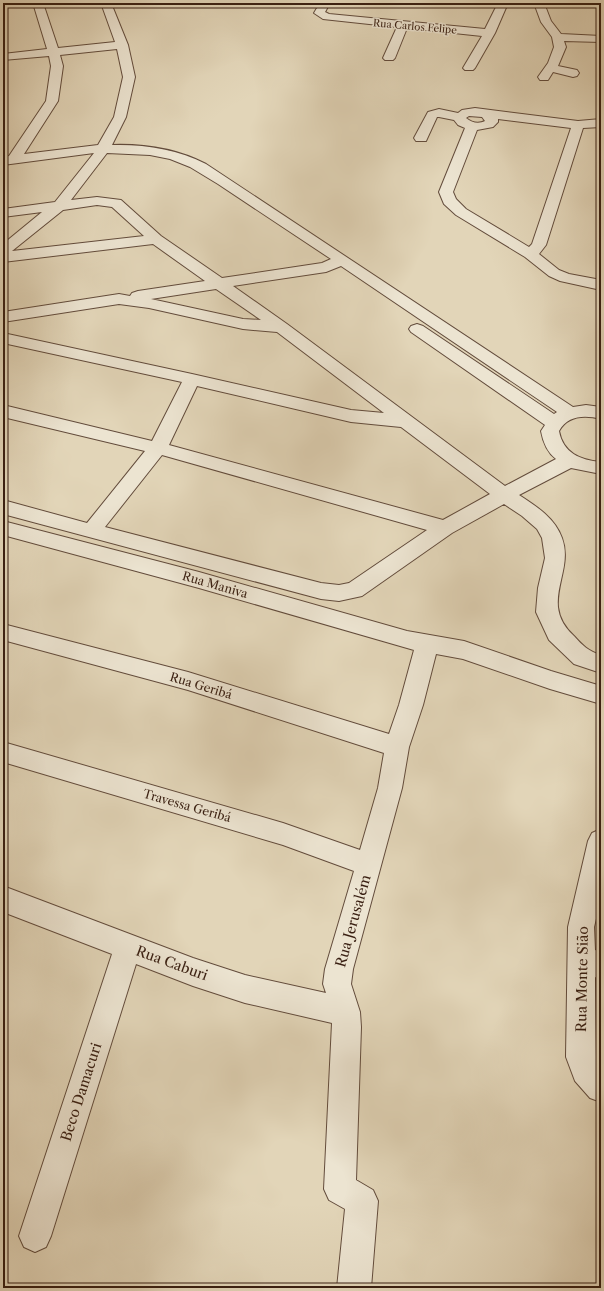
<svg xmlns="http://www.w3.org/2000/svg" width="604" height="1291" viewBox="0 0 604 1291" font-family="'Libre Caslon Text',serif">
  <rect width="100%" height="100%" fill="#e2d5b8"/>
  <filter id="stains"><feTurbulence type="fractalNoise" baseFrequency=".005" numOctaves="4"/><feColorMatrix values="0 0 0 0 .2 0 0 0 0 .09 0 0 0 0 .02 0 0 0 .5 -.17"/></filter>
  <radialGradient id="worn" r=".72"><stop offset=".6" stop-color="#630" stop-opacity="0"/><stop offset="1" stop-color="#630" stop-opacity=".3"/></radialGradient>
  <g fill="none" stroke-linecap="round" stroke-linejoin="round">
    <g stroke="#634c3c" stroke-width="2">
      <path id="minor" d="M33,3h10l15,45 57,-6 -14,-39h10l17,42 7,32 -9,40 -14,28c32,-1 65,4 94,19l367,243 13,-2 15,2v12c-16,-4 -33,-4 -42,12 4,22 21,29 42,31v12l-30,-6 -52,27c17,11 36,23 43,43 13,35 -24,65 12,98 9,10 14,15 27,19v18l-27,-9 -25,-24 -13,-28 2,-24 7,-30 -3,-20 -5,-9 -15,-13 -18,-12 -52,29 -90,63 -23,5 -18,-2 -318,-85v-14l84,23 58,-72 -142,-34v-12l149,36 30,-59 -179,-39v-10l189,41 159,36 33,3 -107,-81 -34,-3 -94,-21 -30,-4 -116,18v-10l116,-18 11,2 2,-3 6,-2 67,-10 -52,-37 -150,18v-18l39,-32 -39,5v-8l52,-7 39,-49 -91,12v-8l6,-1 37,-55 5,-35 -2,-10 -46,4v-6l44,-5zM117,49l6,28 -9,40 -16,28 -74,9 34,-53 5,-35 -3,-11zM107,153l43,2 20,4 20,8 28,17 113,75 -9,4 -100,15 -61,-42 -40,-36 -24,-3 -26,3zM97,205l15,2 32,29 -132,15 51,-41zM341,266l216,146 -3,2 -131,-88 -6,-2 -6,2 -2,3 2,3 134,93 -4,6c2,11 6,21 15,28l-51,27 -218,-162 -54,-38 93,-14zM216,289l45,31 -18,-1 -92,-20zM197,386l154,36 50,5 89,67 -47,26 -274,-75zM162,455l265,75 -78,53 -10,2 -18,-2 -216,-56z
        M320,3h10l-5,9 4,2 156,15 13,-26h10l-13,30 -20,35 -2,2h-8l-2,-2 19,-32 -75,-8 -12,30 -2,2h-8l-2,-2 14,-31 -74,-8 -9,-6z
        M534,3h10l7,18 10,13 40,2v6l-37,-1 2,6 -8,19 19,4 2,3 -2,3 -4,1 -20,-5 -5,8h-8l-2,-3 10,-14 6,-16 -2,-10 -11,-15z
        M475,108l103,13 23,-2v8l-18,1 -37,117 -7,9 20,16 10,4 32,6v10l-41,-9 -11,-5 -24,-19 -69,-42 -12,-11 -5,-12 26,-64 -7,-3 -4,-5 -15,-3h-2l-11,24h-10l-2,-3 14,-26 11,-3 19,4 4,-3zM469,116l13,1 3,4c-6,3 -13,2 -19,-3zM498,119l73,9 -39,116 -3,3 -63,-38 -10,-10 -3,-7 24,-62 16,-3 5,-5z
        M3,521l196,51 208,59 57,10 87,30 50,15v18l-51,-15 -87,-30 -27,-5 -13,51 -14,42 -7,41 -49,181 -2,15 9,28 1,15 -5,153 17,10 5,11 -7,87h-34l8,-79 -16,-9 -5,-11 8,-166 -87,-20 -52,-17 -57,-22 -85,272 -5,11 -11,5 -11,-5 -5,-11 93,-282 -109,-42v-26l190,72 52,17 81,18 -3,-9 2,-15 29,-98 -71,-26 -280,-83v-20l280,81 77,27 18,-62 6,-35 -196,-63 -185,-50v-16l185,48 201,62 10,-29 15,-55 -215,-62 -196,-53z
        M601,829v69l-7,29 1,23 6,2v28l-6,-3 1,80 1,5 4,4v36l-11,-4 -15,-17 -9,-24 2,-130 20,-86 4,-8z"/>
    </g>
    <use href="#minor" fill="#ece4d1" fill-rule="evenodd"/>
  </g>
  <g text-anchor="middle" stroke-width="3" stroke-linejoin="round" paint-order="stroke">
    <g font-size="10" fill="#391f12" stroke="#ece4d1">
      <text transform="translate(415 26) rotate(5)" y="4">Rua Carlos Felipe</text>
    </g>
    <g font-size="12" fill="#391f12" stroke="#ece4d1">
      <text transform="translate(215 585) rotate(16)" y="4">Rua Maniva</text>
      <text transform="translate(201 686) rotate(17)" y="4">Rua Geribá</text>
      <text transform="translate(187 806) rotate(16)" y="4">Travessa Geribá</text>
    </g>
    <g font-size="14" fill="#391f12" stroke="#ece4d1">
      <text transform="translate(353 921) rotate(-74)" y="5">Rua Jerusalém</text>
      <text transform="translate(172 963) rotate(20)" y="5">Rua Caburi</text>
      <text transform="translate(582 979) rotate(-89)" y="5">Rua Monte Sião</text>
      <text transform="translate(81 1092) rotate(-72)" y="5">Beco Damacuri</text>
    </g>
  </g>
  <rect width="604" height="1291" fill="none" stroke="#e2d5b8" stroke-width="16"/>
  <rect x="4" y="4" width="596" height="1283" fill="none" stroke="#391f12" stroke-width="2"/>
  <rect x="8" y="8" width="588" height="1275" fill="none" stroke="#391f12"/>
  <rect width="100%" height="100%" filter="url(#stains)"/>
  <rect width="100%" height="100%" fill="url(#worn)"/>
</svg>
